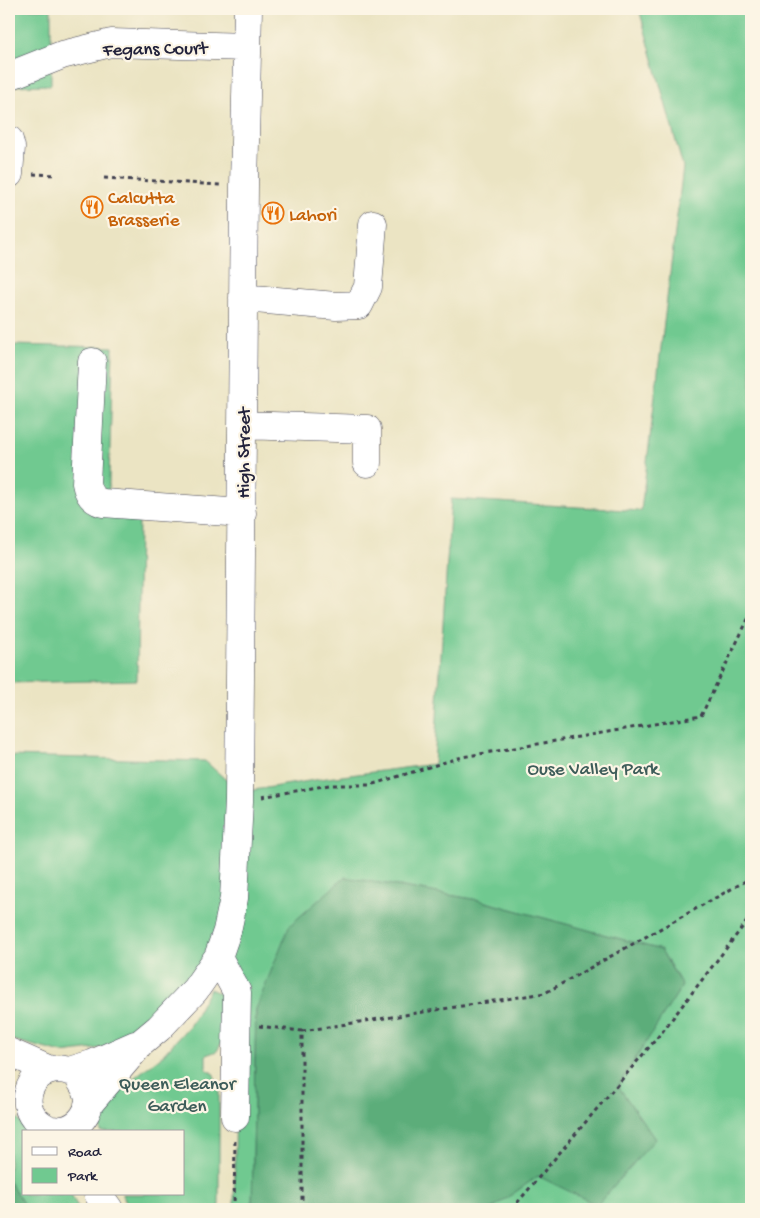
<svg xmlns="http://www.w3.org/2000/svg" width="760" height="1218" viewBox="0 0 760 1218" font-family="'Gochi Hand',sans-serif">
  <rect width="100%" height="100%" fill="#fcf5e5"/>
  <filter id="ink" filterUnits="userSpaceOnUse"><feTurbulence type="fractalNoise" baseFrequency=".02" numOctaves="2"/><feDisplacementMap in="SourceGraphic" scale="10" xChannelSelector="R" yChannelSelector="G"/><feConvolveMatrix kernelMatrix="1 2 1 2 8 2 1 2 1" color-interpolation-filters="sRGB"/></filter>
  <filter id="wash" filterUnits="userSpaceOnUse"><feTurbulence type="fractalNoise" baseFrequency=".0096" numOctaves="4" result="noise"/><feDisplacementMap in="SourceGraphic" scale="20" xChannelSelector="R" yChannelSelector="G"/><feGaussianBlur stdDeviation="1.12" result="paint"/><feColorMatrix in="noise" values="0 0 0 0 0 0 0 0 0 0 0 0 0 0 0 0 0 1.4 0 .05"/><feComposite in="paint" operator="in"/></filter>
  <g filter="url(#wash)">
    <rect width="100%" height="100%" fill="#ebe4c3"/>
    <path fill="#70c990" stroke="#497666" d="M9,9h42v76l-42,1z
      M639,9h112v1200h-260l47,-33 116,-37 -36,-53 64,-101 -21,-35 -183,-50 -133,-23 -89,132 -4,200h-18l3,-172 -19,-80 -77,86 -79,10 -53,-14v-283l196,5 29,26 14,4 79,-13 107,-14 17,-265 190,12 42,-344z
      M9,345l104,2 -5,166 31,5 -2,162 -128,3z
      M210,989l14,6 -1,45 -6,11 -11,4v14l7,4 6,14v122h-89l-8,-15h62v-62h-83l-1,-4 7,-19 10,-18 45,-35 28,-31z
      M9,1109l20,23h-5v62h47l8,15h-70z"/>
    <path fill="#5cad7a" stroke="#3f685a" d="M345,877l133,23 183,50 21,36 -64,100 37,53 -58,66 -59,-29 -47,33h-239l4,-200 33,-83z
      M9,1182l18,27h-18z"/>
  </g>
  <g filter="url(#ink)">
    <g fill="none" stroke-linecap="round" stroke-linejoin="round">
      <g stroke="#403f4f" stroke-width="29">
        <path id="minor" d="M9,76l53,-21 49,-12 136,4
          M9,140l2,7 -2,27
          M243,298l93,8 23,-1 9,-18 5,-63
          M92,362l-6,121c2,11 6,17 17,20l139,10
          M242,425l125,4v34
          M218,957l19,35 -2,125
          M9,1052l41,18
          M69,1071l23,-7 43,-19
          M88,1105l53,-62 18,-15 36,-38 23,-33 9,-26 7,-33 5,-97 5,-615 4,-177
          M51,1130c3,0 8,1 11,0 17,-2 31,-20 26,-37 -1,-2 -3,-5 -4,-7 -2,-3 -4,-7 -6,-10 -7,-7 -21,-8 -30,-5 -19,6 -27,31 -14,47 5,7 12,9 18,14
          M98,1194l11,15"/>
      </g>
      <path stroke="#403f4f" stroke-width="3" stroke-dasharray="4 4" stroke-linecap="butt" d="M33,174l24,1
        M104,178l117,7
        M262,797l67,-12h41l92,-28 239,-41 50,-103
        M259,1026l43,5v178
        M302,1031l243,-38 206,-115
        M234,1209l1,-69
        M512,1209l150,-177 89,-116"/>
      <use href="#minor" stroke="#fff" stroke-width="28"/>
    </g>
  </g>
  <defs>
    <g id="restaurant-ring" transform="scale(1.125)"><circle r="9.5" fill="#fcf5e5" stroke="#e8710a" stroke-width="1.5"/><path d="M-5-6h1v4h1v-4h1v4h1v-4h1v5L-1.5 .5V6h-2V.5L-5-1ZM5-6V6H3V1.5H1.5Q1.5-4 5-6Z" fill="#e8710a"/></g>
  </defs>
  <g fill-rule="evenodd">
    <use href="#restaurant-ring" x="92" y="207"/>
    <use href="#restaurant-ring" x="273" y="213"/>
  </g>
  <g text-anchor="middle" stroke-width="4.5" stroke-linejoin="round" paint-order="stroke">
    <g font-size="19" fill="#22223b" stroke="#fcf5e5">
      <text transform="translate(155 47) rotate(-1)" y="7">Fegans Court</text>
      <text transform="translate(242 453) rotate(-90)" y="7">High Street</text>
    </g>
    <g font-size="19" fill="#c56008" stroke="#fcf5e5" text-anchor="start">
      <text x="108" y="203">Calcutta<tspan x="108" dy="22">Brasserie</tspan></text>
      <text x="289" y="220">Lahori</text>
    </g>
    <g font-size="19" fill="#3d5c59" stroke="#fcf5e5">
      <text x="593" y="774">Ouse Valley Park</text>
      <text x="177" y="1089">Queen Eleanor<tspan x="177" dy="22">Garden</tspan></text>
    </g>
  </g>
  <rect width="760" height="1218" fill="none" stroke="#fcf5e5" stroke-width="30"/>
  <rect x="22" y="1130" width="162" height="65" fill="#fcf5e5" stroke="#a5a1a1"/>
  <rect x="32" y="1147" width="25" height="8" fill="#ffffff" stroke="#a5a1a1"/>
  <text x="68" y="1156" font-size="15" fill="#22223b">Road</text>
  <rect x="32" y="1168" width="25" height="15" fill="#70c990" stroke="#a5a1a1"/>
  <text x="68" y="1180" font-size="15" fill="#22223b">Park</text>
</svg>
